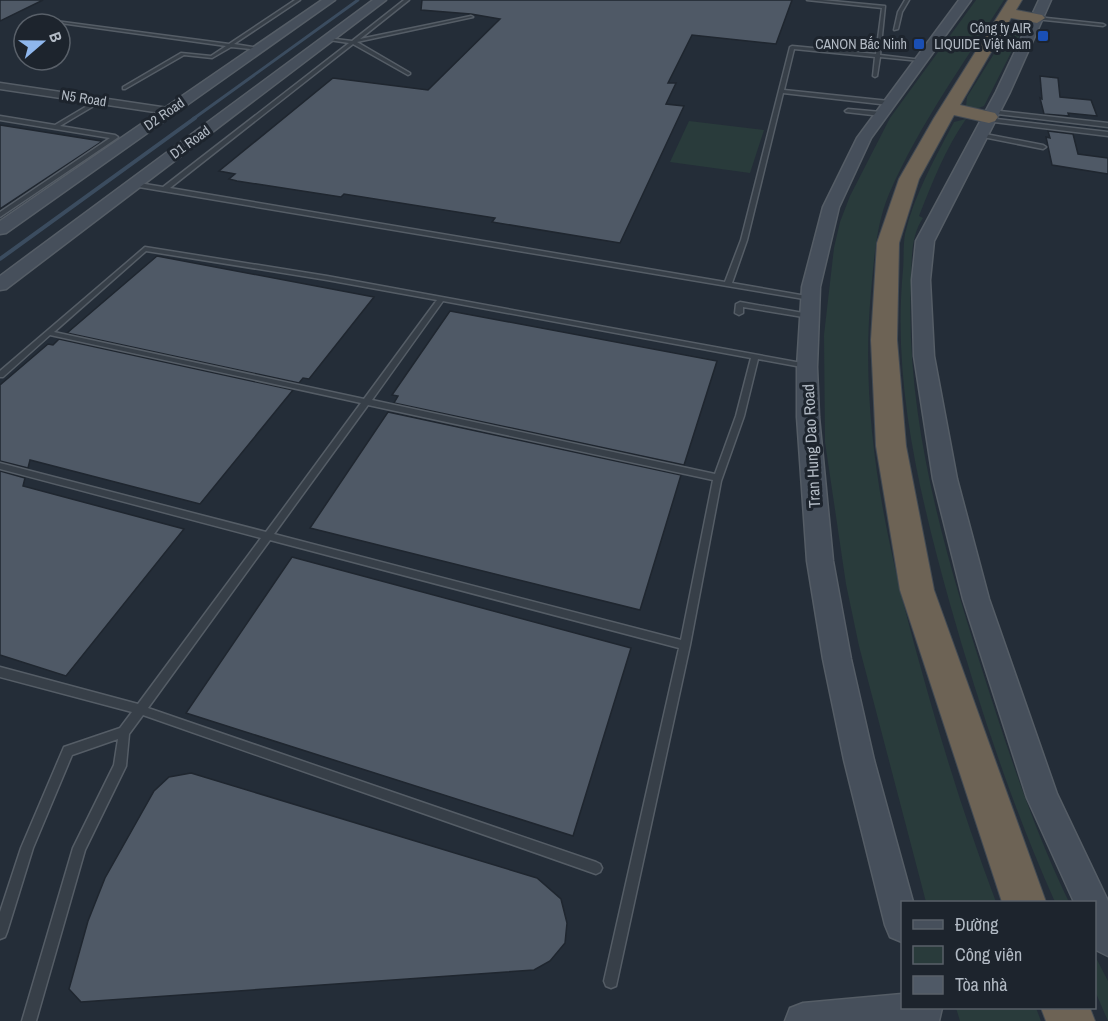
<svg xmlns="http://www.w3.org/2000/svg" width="1108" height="1021" viewBox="0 0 1108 1021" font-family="'Archivo Narrow',sans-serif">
  <rect width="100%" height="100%" fill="#242d38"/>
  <path fill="#293b3b" d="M976,0h28c-40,63 -85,125 -115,194 -13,31 -15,65 -18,98 -12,127 15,252 49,373 22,80 47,160 76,237h-70l-67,-256 -13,-62 -21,-142 -1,-107 10,-87 6,-26 10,-26 40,-78z
    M1017,20l9,3 -42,83 -8,3 -10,-3 1,-9 45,-72z
    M966,119c-21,30 -34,64 -47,97l4,2c-13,19 -11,43 -12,66 -6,136 34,270 75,398 24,75 49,150 83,220h-14c-43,-96 -76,-196 -105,-298 -30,-108 -58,-221 -47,-334 1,-11 0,-25 2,-36 9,-39 30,-76 49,-112z
    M689,121l75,9 -14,43 -80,-11z
    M1094,954l14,27v40l-13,-30z
    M956,1008h80l5,13h-81z"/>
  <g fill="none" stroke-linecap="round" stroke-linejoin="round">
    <path stroke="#3b4c5f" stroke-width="3" d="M193,119l165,-119"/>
    <path stroke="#3b4c5f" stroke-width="4" d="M0,259l195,-141"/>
  </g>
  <path fill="#4f5966" stroke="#1f262f" stroke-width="1.5" d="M0,0h43l-43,21z
    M422,0h370l-16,44 -84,-9 -24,48h8l-10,21 18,2 -64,137 -128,-21 3,-4 -151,-24 -3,3 -104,-16 -8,-2 6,-5 -16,-3 114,-93 95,12 72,-71 -29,-5 -50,-4z
    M1040,76l18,2 2,19 31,3 6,16 -29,-3 1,3 -25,-2 -4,-16 2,1z
    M0,125l101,16v1l-101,67z
    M1048,131l25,3 5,20 30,4v16l-56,-9 -6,-28 4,1z
    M157,256l217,41 -65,82 -6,-1 -4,5 -232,-50z
    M450,311l267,50 -33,104 -290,-62 4,-7 -6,-1z
    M59,339l234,51 -93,114 -170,-44 -2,8 -28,-7v-76l48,-41 5,1z
    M388,412l293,63 -41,135 -330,-82z
    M0,471l25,7 -2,8 161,43 -118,147 -66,-21z
    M292,557l339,91 -58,188 -387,-123z
    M191,773l346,105 24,21 6,24 -2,20 -15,18 -16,9 -453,32 -12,-13 19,-68 17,-43 49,-87 15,-14z"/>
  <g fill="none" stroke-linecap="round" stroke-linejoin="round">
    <g stroke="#555d66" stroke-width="3">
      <path id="lane" d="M295,0h5l-66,44 25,4 2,2 -30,-3 -19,11 -28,-3 -59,34h-2v-2l58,-34 30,3 15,-10 -180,-25 2,-1 181,24z
        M404,0h5l-49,39 111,-23 2,1 -116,25 53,31v1l-2,1 -55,-31 -183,144 555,94 16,-42 49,-193 2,-1 84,8 6,-46 -75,-8h15l63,6 -5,49 42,5 -2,1 -40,-4 -3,19 -2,1 -2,-1 2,-19 -81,-8 -10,41 105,11 3,2 -3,2 -106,-12 -36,147 -15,43 80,14v2l-2,1 -677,-114 -3,-2 3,-2 30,5 186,-144 -20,-3 -2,-2 25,3z
        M905,0h4l-7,12 -4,17 -4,1 4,-18z
        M1037,17l66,7 2,1 -2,1 -68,-7z
        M97,100l5,1 -42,25 55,9 3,2 -1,1 -117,79v-5l110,-74 -110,-18v-4l55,9z
        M848,109l33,3 3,2 -3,2 -35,-4 -1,-1z
        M991,110l117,13v4l-119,-14v-2z
        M988,118l120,14v4l-122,-15 -1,-1z
        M980,133l63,12 3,2 -3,2 -65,-13 -1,-1z
        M145,247l182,29 480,88 4,2 -4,2 -49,-9 -14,57 -23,65 -31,164 -74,341 -5,2 -5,-2 -2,-5 75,-333 -409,-108 -122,168 448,154 4,2 2,4 -2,4 -4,2 -453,-159 -14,19 -3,32 -41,84 -49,171h-14l51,-173 41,-83 4,-26 -46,16 -39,93 -26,84 -2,5 -5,2v-27l21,-64 43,-101 56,-19 12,-16 -132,-35v-10l138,37 123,-166 -261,-69v-6l266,69 95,-129 -311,-68 -47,42h-3v-6zM146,251l181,29 110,20 -73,99 -310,-67zM443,301l308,57 -15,58 -21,58 -343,-74zM368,405l345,75 -32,160 -407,-106z
        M740,302l69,12 4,2 -4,2 -66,-11v6l-4,2 -4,-2 1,-9z"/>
    </g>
    <g stroke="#555d66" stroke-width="3">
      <path id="street" d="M0,83l168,25 5,3 -5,3 -168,-25z"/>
    </g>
    <g stroke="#555d66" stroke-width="3">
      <path id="secondary" d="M322,0h13l-329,233 -6,1v-13z
        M373,0h13l-380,289 -6,1v-14z
        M959,0h12l-100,138 -32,69 -19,80 -3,80 2,50 14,144 18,98 23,101 39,142h-11v40l-12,-5 -5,-12 -41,-165 -21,-101 -16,-98 -10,-144v-50l5,-80 21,-80 34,-69z
        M1039,0h12l-41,92 -76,149 -4,39 4,76 23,123 32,120 68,195 51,107v55l-14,-7v-47h-20l-47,-104 -64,-199 -30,-120 -19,-123 -2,-76 4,-39 80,-149z
        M902,994v14h40l-3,13h-154l5,-13 13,-5z"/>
    </g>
    <g stroke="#424a53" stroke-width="2">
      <path id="highway" d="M1008,0h14l-6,10 26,5 3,3 -8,5 -26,-5 -51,87 35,8 3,4 -3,4 -6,2 -35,-8 -35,64 -20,64 -2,97 9,106 28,144 112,312h-44l-102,-312 -24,-144 -5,-106 6,-97 22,-64 35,-61z
        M1041,1008h49l5,13h-49z"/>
    </g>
    <use href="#lane" fill="#373f48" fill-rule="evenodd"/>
    <use href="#street" fill="#373f48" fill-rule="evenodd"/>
    <use href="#secondary" fill="#464f5b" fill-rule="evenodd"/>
    <use href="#highway" fill="#6d6355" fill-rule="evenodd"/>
  </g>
  <g fill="#1a4fb4" stroke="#1d242d" stroke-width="2">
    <rect x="1037" y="30" width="12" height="12" rx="3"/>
    <rect x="913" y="38" width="12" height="12" rx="3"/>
  </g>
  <g text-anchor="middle" stroke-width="6" stroke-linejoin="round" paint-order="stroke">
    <g font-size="14" fill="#b2bac4" stroke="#1d242d" text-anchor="end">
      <text x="1031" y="33">Công ty AIR<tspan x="1031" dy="16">LIQUIDE Việt Nam</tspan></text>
      <text x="907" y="49">CANON Bắc Ninh</text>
    </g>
    <g font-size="14" fill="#b2bac4" stroke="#1d242d">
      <text transform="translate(84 98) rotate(9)" y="5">N5 Road</text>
      <text transform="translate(164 114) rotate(-35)" y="5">D2 Road</text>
      <text transform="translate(190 142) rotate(-36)" y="5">D1 Road</text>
    </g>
    <g font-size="16" fill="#b2bac4" stroke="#1d242d">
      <text transform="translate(811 446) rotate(-93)" y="6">Tran Hung Dao Road</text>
    </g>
  </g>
  <rect x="901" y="901" width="195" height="108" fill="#1d242d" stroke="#596069" stroke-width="1.5"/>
  <rect x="913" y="920" width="30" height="9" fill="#464f5b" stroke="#596069" stroke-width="1.5"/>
  <text x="955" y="931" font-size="18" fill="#b2bac4">Đường</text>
  <rect x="913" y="946" width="30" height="18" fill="#293b3b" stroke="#596069" stroke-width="1.5"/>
  <text x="955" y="961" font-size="18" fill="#b2bac4">Công viên</text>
  <rect x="913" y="976" width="30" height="18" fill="#4f5966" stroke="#596069" stroke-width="1.5"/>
  <text x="955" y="991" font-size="18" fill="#b2bac4">Tòa nhà</text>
  <g transform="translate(42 42) rotate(70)"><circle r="28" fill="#1d242d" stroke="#596069" stroke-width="1.5"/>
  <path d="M0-4.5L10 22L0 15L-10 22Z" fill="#8fb7ed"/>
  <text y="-9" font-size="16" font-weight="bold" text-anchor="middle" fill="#b2bac4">B</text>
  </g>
</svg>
